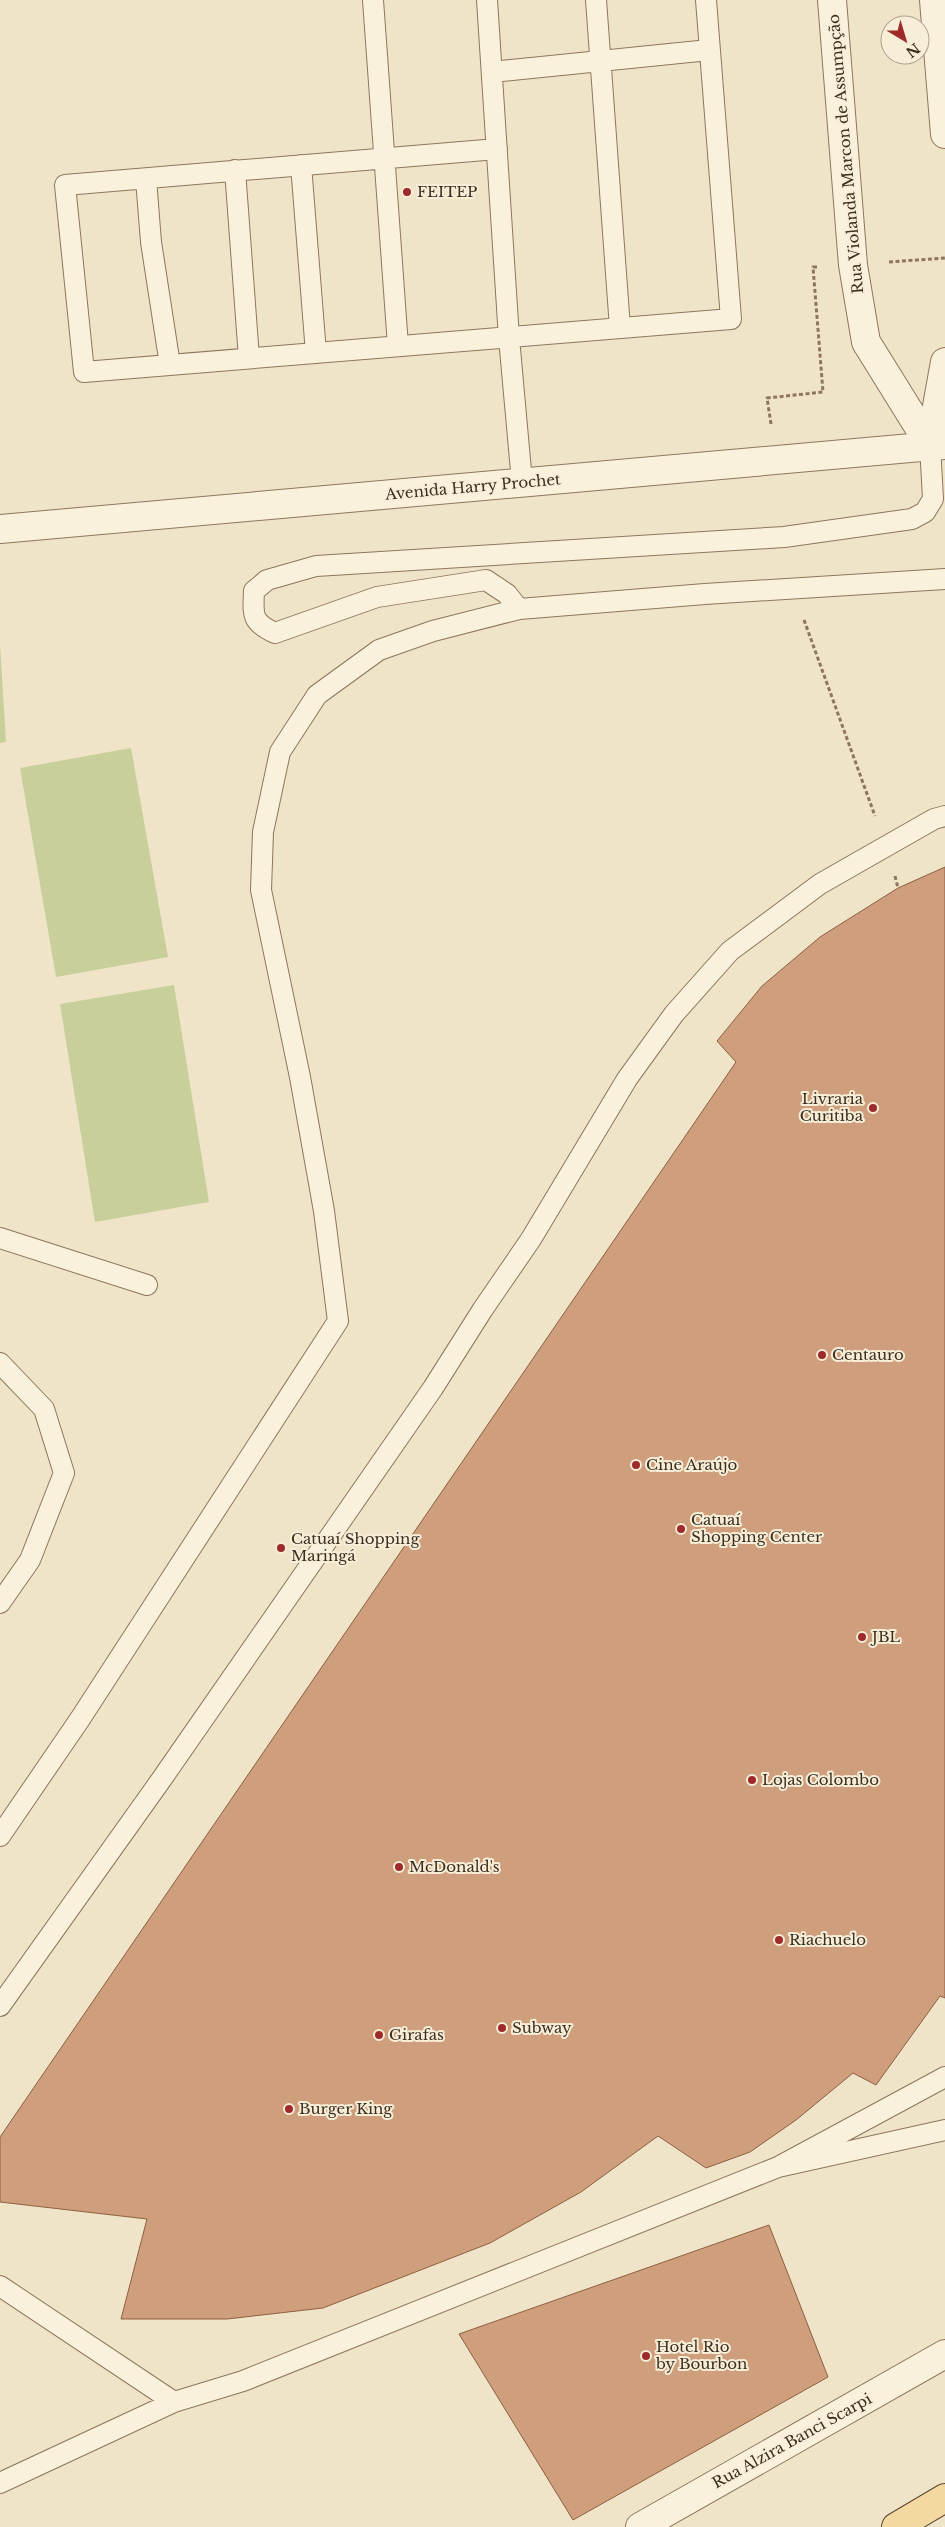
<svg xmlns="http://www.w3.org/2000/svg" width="945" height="2527" viewBox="0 0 945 2527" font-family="'Libre Baskerville',serif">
  <rect width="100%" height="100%" fill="#f0e4c8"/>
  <path fill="#c9cf9b" d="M0,644l6,98 -6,1z
    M131,748l37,209 -112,20 -36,-209z
    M174,985l35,217 -114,20 -35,-218z"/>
  <path fill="#cf9f7d" stroke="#8d5f41" d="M945,867v1131l-5,-2 -64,89 -23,-12 -57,47 -46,32 -44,16 -48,-32 -77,56 -91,51 -167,65 -96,11h-106l26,-100 -147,-17v-65l736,-1075 -19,-21 45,-55 58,-49 78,-49z
    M769,2225l59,152 -255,143 -114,-186z"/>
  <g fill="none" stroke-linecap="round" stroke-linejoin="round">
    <g stroke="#8d765c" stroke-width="22">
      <path id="service" d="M373,0l25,346
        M487,0l22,338 13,144
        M596,0l24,328
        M492,72l217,-22
        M497,149l-432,36 19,187 647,-53 -25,-319
        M301,165l15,188
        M235,170l14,188
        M146,179l5,63 19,123
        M519,609l-12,-15 -21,-14 -109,17 -102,36c-24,-11 -22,-18 -21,-42l13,-11 49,-14 468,-29 128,-18 13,-7 8,-13 -3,-54
        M0,1238l147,47
        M0,1363l44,46 20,64 -34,87 -30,43
        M0,1836l80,-117 258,-398 -14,-110 -24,-134 -39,-187 2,-58 17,-80 37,-57 62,-45 54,-19 86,-22 186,-15 240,-15
        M0,2006l161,-226 272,-392 50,-79 48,-70 96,-160 47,-65 56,-63 90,-67 114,-65 11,-3
        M945,2077l-167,90 167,-37
        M0,2286l174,116 69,-21 535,-214
        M0,2483l174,-81"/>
    </g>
    <g stroke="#8d765c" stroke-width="30">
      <path id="minor" d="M640,2527l305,-173"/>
    </g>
    <g stroke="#8d765c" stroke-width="30">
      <path id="tertiary" d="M832,0l21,265 13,77 64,103
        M934,0l11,134
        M930,445l15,-83
        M0,529l945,-84"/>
    </g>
    <g stroke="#5b4430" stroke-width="30">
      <path id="primary" d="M896,2527l49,-29"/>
    </g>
    <path stroke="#8d765c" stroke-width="3" stroke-dasharray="4 2.5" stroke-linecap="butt" d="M889,262l56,-4
      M771,424l-4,-26 56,-6 -10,-125h5
      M804,620l71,196
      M895,876l3,12"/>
    <use href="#service" stroke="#faf1dc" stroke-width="20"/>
    <use href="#minor" stroke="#faf1dc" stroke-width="28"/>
    <use href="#tertiary" stroke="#faf1dc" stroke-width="28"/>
    <use href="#primary" stroke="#f3d9a0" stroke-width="28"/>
  </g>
  <g fill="#9e2a2b" stroke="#f7eed8" stroke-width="2">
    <circle cx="407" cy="192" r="5"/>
    <circle cx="873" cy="1108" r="5"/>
    <circle cx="822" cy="1355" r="5"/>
    <circle cx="636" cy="1465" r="5"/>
    <circle cx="681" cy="1529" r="5"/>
    <circle cx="281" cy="1548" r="5"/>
    <circle cx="862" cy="1637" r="5"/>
    <circle cx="752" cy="1780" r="5"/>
    <circle cx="399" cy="1867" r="5"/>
    <circle cx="779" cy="1940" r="5"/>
    <circle cx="502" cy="2028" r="5"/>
    <circle cx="379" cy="2035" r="5"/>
    <circle cx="289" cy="2109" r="5"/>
    <circle cx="646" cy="2356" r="5"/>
  </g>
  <g text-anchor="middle" stroke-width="4" stroke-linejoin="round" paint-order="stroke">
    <g font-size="15" fill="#3d2e20" stroke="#f7eed8">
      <text transform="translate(846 154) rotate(-95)" y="5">Rua Violanda Marcon de Assumpção</text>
      <text transform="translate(473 487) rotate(-5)" y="5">Avenida Harry Prochet</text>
      <text transform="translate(792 2441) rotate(-29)" y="5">Rua Alzira Banci Scarpi</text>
    </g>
    <g font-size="15" fill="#3d2e20" stroke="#f7eed8" text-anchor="start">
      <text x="417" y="197">FEITEP</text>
      <text x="863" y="1104" text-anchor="end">Livraria<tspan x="863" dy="17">Curitiba</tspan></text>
      <text x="832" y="1360">Centauro</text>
      <text x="646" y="1470">Cine Araújo</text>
      <text x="691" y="1525">Catuaí<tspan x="691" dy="17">Shopping Center</tspan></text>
      <text x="291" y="1544">Catuaí Shopping<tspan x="291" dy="17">Maringá</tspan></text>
      <text x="872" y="1642">JBL</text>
      <text x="762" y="1785">Lojas Colombo</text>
      <text x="409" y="1872">McDonald's</text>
      <text x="789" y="1945">Riachuelo</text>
      <text x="512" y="2033">Subway</text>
      <text x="389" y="2040">Girafas</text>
      <text x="299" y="2114">Burger King</text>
      <text x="656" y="2352">Hotel Rio<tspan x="656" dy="17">by Bourbon</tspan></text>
    </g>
  </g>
  <g transform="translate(905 40) rotate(142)"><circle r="24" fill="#f7eed8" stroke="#ada18e"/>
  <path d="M0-4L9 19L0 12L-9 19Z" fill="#9e2a2b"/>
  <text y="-8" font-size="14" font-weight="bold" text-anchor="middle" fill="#3d2e20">N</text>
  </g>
</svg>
